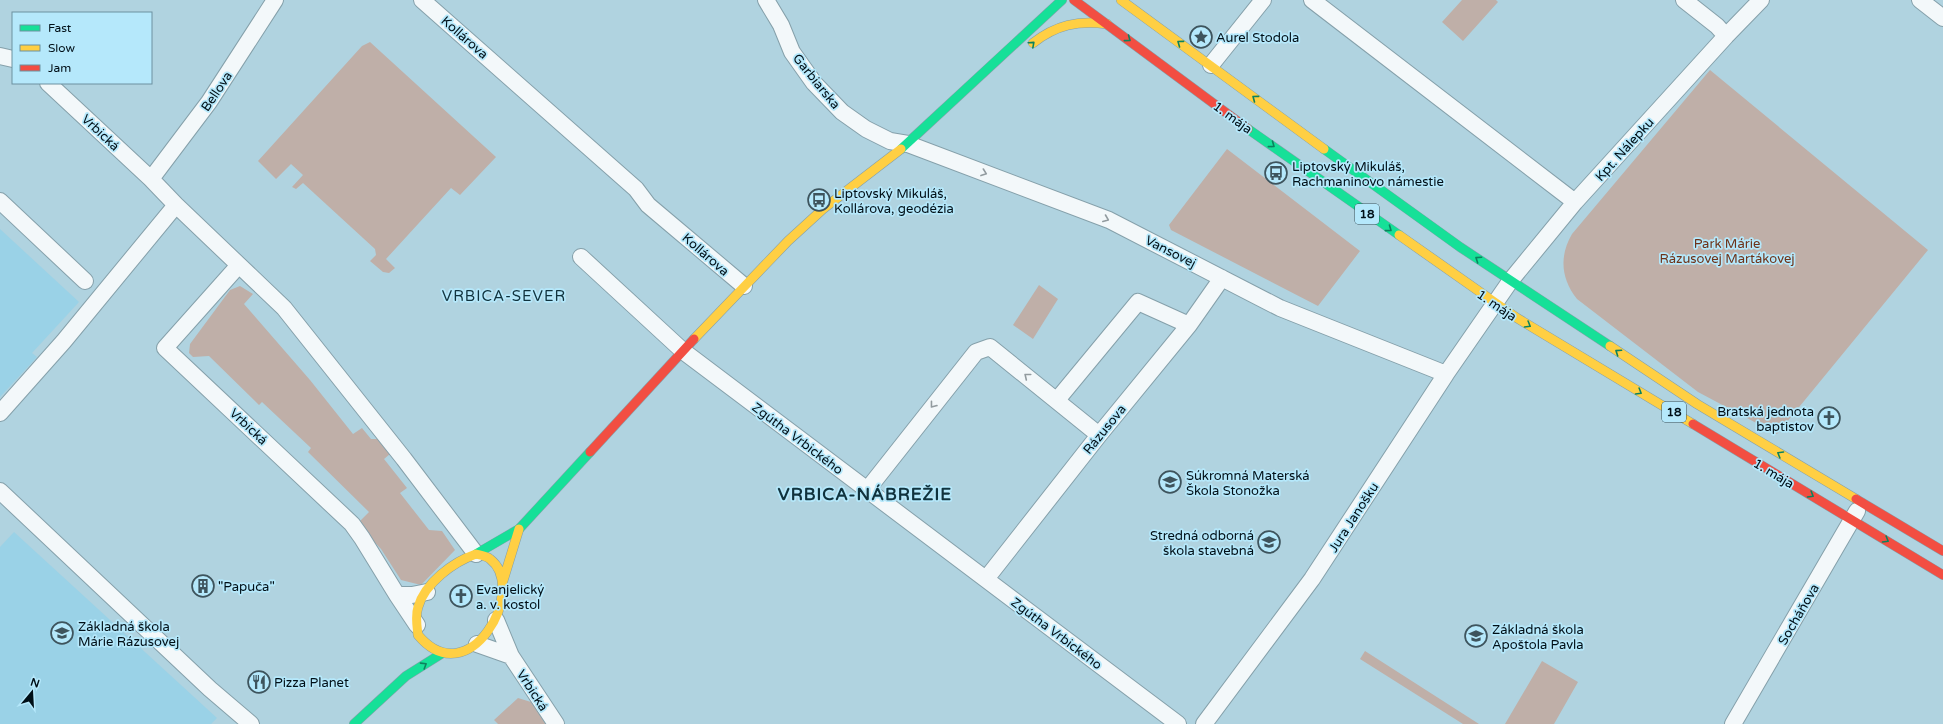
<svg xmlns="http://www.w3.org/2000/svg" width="1943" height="724" viewBox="0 0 1943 724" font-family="'Varela Round',sans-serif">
  <rect width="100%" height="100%" fill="#b0d3e0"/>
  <path fill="#9ad2e7" d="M0,229l79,73 -47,51 5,4 -37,40z
    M14,532l203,186 -6,6h-211v-177z"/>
  <path fill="#bfafa8" d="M1462,0h34l2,2 -35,39 -21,-19z
    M370,42l126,115 -36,38 -9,-7 -65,71 9,9 -6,5 -6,-1 -13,-11 6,-6 -1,-6 -72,-66 -7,6 -4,-2 11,-12 -12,-11 -15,15 -18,-18 104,-115z
    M1710,70l218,180 -151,184 -79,-42 -121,-93c-16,-20 -18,-43 -5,-65z
    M1227,149l133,102 -42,55 -147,-76 -2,-5z
    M1039,285l19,14 -25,40 -20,-14z
    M240,286l13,8 -9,10 66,76 43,54 9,-6 9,11h6l13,15 -6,5 23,29 -7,5 29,37 13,1 13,19 -34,35 -20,-5 -20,-31 -24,-25 12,-12 -61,-60 3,-4 -49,-46 -3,3 -50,-49 -16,1 -4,-4 1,-9 40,-54z
    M1365,651l114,73h-16l-103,-65z
    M1542,661l36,21 -24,42h-49z
    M518,698l13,4 15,22h-48l-4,-4z"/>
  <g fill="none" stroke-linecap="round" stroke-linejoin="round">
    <g stroke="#85a0aa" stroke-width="18">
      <path id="street" d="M422,0l214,189 12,16 96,81
        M766,0l15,25 11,27 22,31 28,29 24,17 24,12 18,3 201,76 171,88 166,66
        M1312,0l263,202
        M1684,0l33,26 9,10
        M1920,0l23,18
        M0,56l13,3
        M1211,65l52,-65
        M48,83l103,96 25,26 108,103 120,151 72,95
        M151,179l58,-77 66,-102
        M0,201l85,80
        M581,257l102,94 495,373
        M239,265l-74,83 187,176 10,14 35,57
        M1057,400l81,-98 51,23
        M0,413l64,-72 112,-136
        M867,490l109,-138 14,-5 109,88
        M0,491l210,198 41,35
        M986,579l113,-144 90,-110 33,-47
        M496,620l15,36 45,68
        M417,625l-20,-30h15l15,-3
        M477,644l34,12
        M1204,724l108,-145 134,-205 65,-94 64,-78 151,-166 35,-36
        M1733,724l124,-213"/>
    </g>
    <g stroke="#85a0aa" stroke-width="10">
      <path id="fast" d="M1248,129l151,106
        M901,149l161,-149
        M1324,149l136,98 150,99
        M476,554l43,-25 71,-77
        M354,724l52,-48 35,-22"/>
    </g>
    <g stroke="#85a0aa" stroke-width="10">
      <path id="slow" d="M1121,0l203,149
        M1033,43c23,-18 45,-23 74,-19
        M1399,235l118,83 176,106
        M694,339l94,-98 35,-32 78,-60
        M1610,346l87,58 159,95
        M476,554c4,1 11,2 14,5 39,30 -21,137 -72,76 -1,-9 -3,-19 0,-28 7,-24 35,-45 58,-53z
        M503,581l16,-52"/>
    </g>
    <g stroke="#85a0aa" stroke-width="10">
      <path id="jam" d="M1074,0l174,129
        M1693,424l250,151
        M590,452l104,-113
        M1856,499l87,52"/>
    </g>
    <use href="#street" stroke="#f3f8fa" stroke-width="16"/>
    <use href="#fast" stroke="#16e098" stroke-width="9"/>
    <use href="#slow" stroke="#ffcf43" stroke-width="9"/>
    <use href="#jam" stroke="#f24e42" stroke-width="9"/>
  </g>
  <defs><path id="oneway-chevron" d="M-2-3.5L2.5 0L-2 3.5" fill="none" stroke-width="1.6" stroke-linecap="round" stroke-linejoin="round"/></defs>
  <g stroke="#0c825e">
    <use href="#oneway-chevron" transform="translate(1128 39) rotate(37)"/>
    <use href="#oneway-chevron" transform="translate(1180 43) rotate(-144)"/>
    <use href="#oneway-chevron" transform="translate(1032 44) rotate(-42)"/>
    <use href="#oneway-chevron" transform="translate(1255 98) rotate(-143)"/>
    <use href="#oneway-chevron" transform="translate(1272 145) rotate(36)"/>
    <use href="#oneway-chevron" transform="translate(1389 229) rotate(36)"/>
    <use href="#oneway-chevron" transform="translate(1478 259) rotate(-146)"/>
    <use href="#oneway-chevron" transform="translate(1528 325) rotate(31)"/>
    <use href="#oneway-chevron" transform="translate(1618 352) rotate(-146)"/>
    <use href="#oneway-chevron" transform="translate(1639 392) rotate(31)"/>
    <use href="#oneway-chevron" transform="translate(1780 454) rotate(-149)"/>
    <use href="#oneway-chevron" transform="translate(1811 495) rotate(31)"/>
    <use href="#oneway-chevron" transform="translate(1886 540) rotate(31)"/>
    <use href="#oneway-chevron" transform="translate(424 665) rotate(-32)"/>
  </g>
  <g stroke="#929b9f">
    <use href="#oneway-chevron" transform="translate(984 173) rotate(20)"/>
    <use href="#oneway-chevron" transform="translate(1106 219) rotate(22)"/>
    <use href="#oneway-chevron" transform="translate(1027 376) rotate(-141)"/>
    <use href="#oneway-chevron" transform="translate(933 405) rotate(128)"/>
  </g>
  <defs>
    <g id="sight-ring" transform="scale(1.15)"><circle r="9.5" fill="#b5e8fb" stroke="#3e545d" stroke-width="1.5"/><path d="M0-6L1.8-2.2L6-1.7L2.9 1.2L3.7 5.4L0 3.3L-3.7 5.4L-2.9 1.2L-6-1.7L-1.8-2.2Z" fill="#3e545d"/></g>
    <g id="bus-ring" transform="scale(1.15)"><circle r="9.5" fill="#b5e8fb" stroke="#3e545d" stroke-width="1.5"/><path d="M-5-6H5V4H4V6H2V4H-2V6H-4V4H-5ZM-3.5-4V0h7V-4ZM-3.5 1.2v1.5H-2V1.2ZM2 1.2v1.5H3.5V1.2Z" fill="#3e545d"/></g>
    <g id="church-ring" transform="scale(1.15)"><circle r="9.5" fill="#b5e8fb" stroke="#3e545d" stroke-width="1.5"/><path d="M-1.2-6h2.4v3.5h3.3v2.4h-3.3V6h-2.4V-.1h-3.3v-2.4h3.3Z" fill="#3e545d"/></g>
    <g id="school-ring" transform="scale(1.15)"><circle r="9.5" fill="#b5e8fb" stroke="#3e545d" stroke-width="1.5"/><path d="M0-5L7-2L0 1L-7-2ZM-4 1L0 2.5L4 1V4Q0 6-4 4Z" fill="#3e545d"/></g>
    <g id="building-ring" transform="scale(1.15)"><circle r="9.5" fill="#b5e8fb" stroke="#3e545d" stroke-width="1.5"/><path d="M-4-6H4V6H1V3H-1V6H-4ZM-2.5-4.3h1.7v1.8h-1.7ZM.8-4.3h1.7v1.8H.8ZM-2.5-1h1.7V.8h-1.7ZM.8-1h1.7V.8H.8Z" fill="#3e545d"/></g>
    <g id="restaurant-ring" transform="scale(1.15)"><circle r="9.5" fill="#b5e8fb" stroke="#3e545d" stroke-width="1.5"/><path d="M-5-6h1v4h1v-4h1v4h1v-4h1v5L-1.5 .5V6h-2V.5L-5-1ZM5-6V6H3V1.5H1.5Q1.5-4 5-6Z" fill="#3e545d"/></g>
  </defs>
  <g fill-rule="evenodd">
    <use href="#sight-ring" x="1201" y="37"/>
    <use href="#bus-ring" x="1276" y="173"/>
    <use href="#bus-ring" x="819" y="200"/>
    <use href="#church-ring" x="1829" y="418"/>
    <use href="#school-ring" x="1170" y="482"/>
    <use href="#school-ring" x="1269" y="542"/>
    <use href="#building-ring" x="203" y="586"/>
    <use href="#church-ring" x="461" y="596"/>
    <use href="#school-ring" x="62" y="633"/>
    <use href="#school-ring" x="1476" y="636"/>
    <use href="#restaurant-ring" x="259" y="682"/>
  </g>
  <g text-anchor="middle" stroke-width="3.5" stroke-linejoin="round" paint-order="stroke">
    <g fill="#b5e8fb" stroke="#36505b" stroke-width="1">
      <rect x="1355" y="204" width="24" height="20" rx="3"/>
      <rect x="1662" y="402" width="24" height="20" rx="3"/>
    </g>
    <g font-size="12" font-weight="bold" fill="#000f17">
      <text x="1367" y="218">18</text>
      <text x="1674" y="416">18</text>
    </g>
    <g font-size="13" fill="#000f17" stroke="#b5e8fb">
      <text transform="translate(465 37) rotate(41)" y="5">Kollárova</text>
      <text transform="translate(817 81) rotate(51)" y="5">Garbiarska</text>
      <text transform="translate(216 91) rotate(-56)" y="5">Bellova</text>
      <text transform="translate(1233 117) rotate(36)" y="5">1. mája</text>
      <text transform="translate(101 132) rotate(43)" y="5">Vrbická</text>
      <text transform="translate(1624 149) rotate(-48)" y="5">Kpt. Nálepku</text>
      <text transform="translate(1171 251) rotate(27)" y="5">Vansovej</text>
      <text transform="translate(706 254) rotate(41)" y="5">Kollárova</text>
      <text transform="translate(1497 305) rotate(34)" y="5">1. mája</text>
      <text transform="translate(249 426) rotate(43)" y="5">Vrbická</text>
      <text transform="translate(1104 429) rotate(-51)" y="5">Rázusova</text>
      <text transform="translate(798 438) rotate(37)" y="5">Zgútha Vrbického</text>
      <text transform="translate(1774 473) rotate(31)" y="5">1. mája</text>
      <text transform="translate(1353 517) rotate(-57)" y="5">Jura Janošku</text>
      <text transform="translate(1798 614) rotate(-60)" y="5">Socháňova</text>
      <text transform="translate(1057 633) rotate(37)" y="5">Zgútha Vrbického</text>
      <text transform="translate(533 690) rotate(57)" y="5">Vrbická</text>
    </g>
    <g font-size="13" fill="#000f17" stroke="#b5e8fb" text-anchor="start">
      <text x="1216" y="42">Aurel Stodola</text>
      <text x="1292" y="171">Liptovský Mikuláš,<tspan x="1292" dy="15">Rachmaninovo námestie</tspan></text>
      <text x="834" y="198">Liptovský Mikuláš,<tspan x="834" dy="15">Kollárova, geodézia</tspan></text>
      <text x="1814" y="416" text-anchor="end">Bratská jednota<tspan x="1814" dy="15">baptistov</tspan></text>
      <text x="1186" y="480">Súkromná Materská<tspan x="1186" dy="15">Škola Stonožka</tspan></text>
      <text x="1254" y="540" text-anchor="end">Stredná odborná<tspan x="1254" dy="15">škola stavebná</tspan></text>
      <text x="218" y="591">"Papuča"</text>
      <text x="476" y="594">Evanjelický<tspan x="476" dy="15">a. v. kostol</tspan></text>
      <text x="78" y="631">Základná škola<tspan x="78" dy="15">Márie Rázusovej</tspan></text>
      <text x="1492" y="634">Základná škola<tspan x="1492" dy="15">Apoštola Pavla</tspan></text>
      <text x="274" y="687">Pizza Planet</text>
    </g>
    <g font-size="13" fill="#6e3218" stroke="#b5e8fb">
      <text x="1727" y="248">Park Márie<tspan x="1727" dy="15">Rázusovej Martákovej</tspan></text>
    </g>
    <g font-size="15" letter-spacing="1" fill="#10323d" stroke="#b5e8fb">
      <text x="504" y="301">VRBICA-SEVER</text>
    </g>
    <g font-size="17" font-weight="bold" letter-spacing="1" fill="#10323d" stroke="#b5e8fb">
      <text x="865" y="500">VRBICA-NÁBREŽIE</text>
    </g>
  </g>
  <rect x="12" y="12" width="140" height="72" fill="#b5e8fb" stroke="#6d91a0"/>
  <rect x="20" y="25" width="20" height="6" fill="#16e098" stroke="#6d91a0"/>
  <text x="48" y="32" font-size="12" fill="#000f17">Fast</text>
  <rect x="20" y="45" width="20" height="6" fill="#ffcf43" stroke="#6d91a0"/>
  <text x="48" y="52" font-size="12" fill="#000f17">Slow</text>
  <rect x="20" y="65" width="20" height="6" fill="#f24e42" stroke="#6d91a0"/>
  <text x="48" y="72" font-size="12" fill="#000f17">Jam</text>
  <g transform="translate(32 692) rotate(18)" stroke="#b5e8fb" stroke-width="3" paint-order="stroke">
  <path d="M0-3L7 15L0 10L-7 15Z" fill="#000f17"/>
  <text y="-6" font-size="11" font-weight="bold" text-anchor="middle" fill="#000f17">N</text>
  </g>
</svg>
